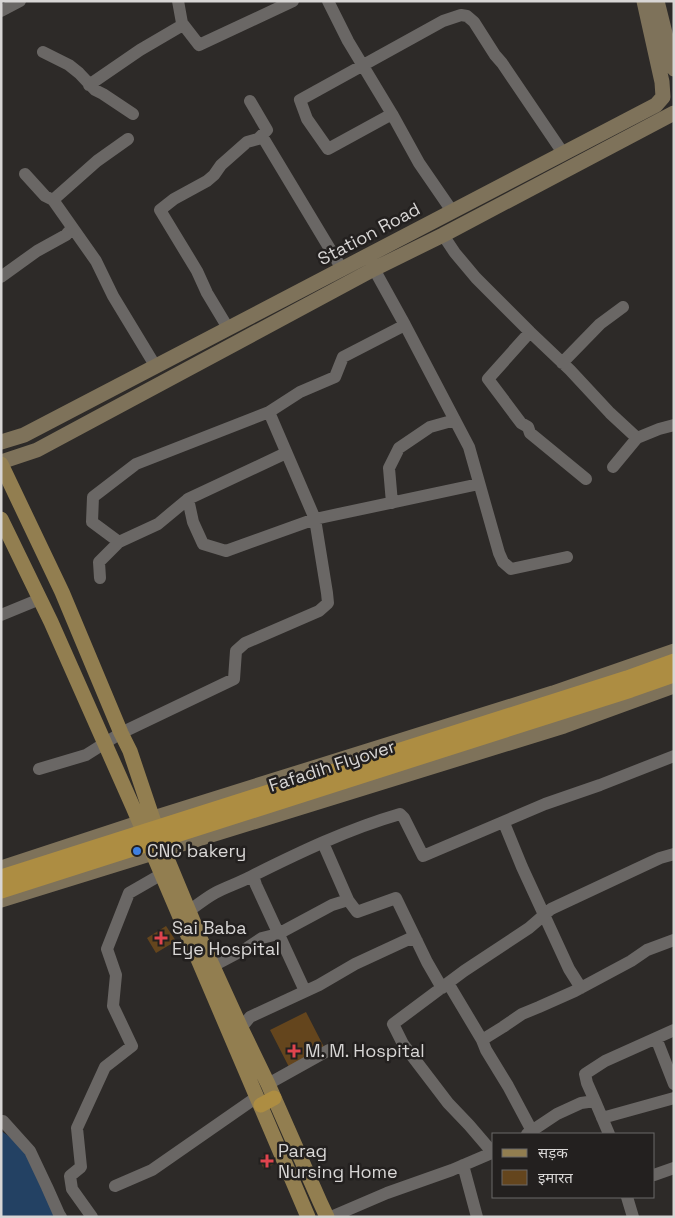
<svg xmlns="http://www.w3.org/2000/svg" width="675" height="1218" viewBox="0 0 675 1218" font-family="'Space Grotesk','Noto Sans Devanagari',sans-serif">
  <rect width="100%" height="100%" fill="#2d2a28"/>
  <path fill="#234163" d="M1,1131l20,13 39,73h-59z"/>
  <path fill="#64451d" d="M166,926l10,15 -20,12 -9,-15z
    M306,1012l19,37 -36,18 -19,-37z
    M268,1154l6,10 -10,5 -5,-10z"/>
  <g fill="none" stroke-linecap="round" stroke-linejoin="round">
    <path stroke="#6a6765" stroke-width="12" d="M328,1l20,40 44,73 27,49 33,48
      M1,11l19,-10
      M182,23l17,22 94,-44
      M43,52l26,13 10,8 16,17 8,4 30,20
      M89,85l51,-35 41,-24 1,-3 -4,-22
      M392,114l-64,35 -21,-30 -7,-19 143,-79 18,-6 6,1 7,6 21,33 7,8 61,90
      M262,136l80,133
      M25,174l20,22 8,4 43,61 17,35 43,71
      M53,200l44,-39 31,-22
      M443,235l12,18 21,25 54,54 40,38 40,43 27,25
      M374,269l31,56 64,122 30,106 4,9 8,7 56,-12
      M1,277l36,-26 29,-16 6,-7
      M228,328l-21,-35 -10,-22 -37,-61 14,-11 33,-18 7,-6 7,-10 26,-23 11,-3 9,-9 -17,-29
      M530,332l-42,47 33,44 7,4 2,6 56,46
      M562,363l38,-39 23,-17
      M286,453l-98,46 5,23 10,22 23,7 89,-32 164,-35
      M613,467l24,-29 22,-9 15,-4
      M188,499l-30,25 -39,18 -27,-20 1,-25 43,-33 133,-52
      M392,503l-3,-35 10,-20 31,-21 25,-7
      M100,578l-1,-16 20,-20
      M1,615l39,-16
      M39,769l47,-14 35,-22 113,-54 2,-28 9,-8 74,-32 9,-8 -1,-10 -12,-74 -46,-107 31,-20 35,-15 8,-20 62,-32
      M504,823l18,44 47,102 12,19
      M323,843l25,57 9,12 39,-14 31,64 15,26
      M253,876l3,9 49,106
      M189,911c8,-6 17,-13 26,-18 11,-6 24,-10 35,-16 48,-24 98,-48 150,-63l4,4 19,38 122,-52 55,-19 74,-29
      M213,966l34,-18 15,-10 16,-4 54,-29 16,-5
      M448,983l34,57 4,10 22,36 24,45
      M241,1028l9,-11 69,-32 36,-21 54,-25 8,2
      M656,1038l18,46
      M482,1040l21,-13 19,-13 17,-7 36,-16 56,-30 16,-11 27,-10
      M268,1084l61,-34
      M602,1118l72,-20
      M1,1121h2l27,30 17,36 12,27 2,3
      M527,1134l30,-20 24,-11 14,-2
      M609,1134l-14,-33 -8,-18 -2,-9 20,-13 69,-31
      M493,1153l-24,-28 -21,-22 -45,-59 -10,-20 71,-53 65,-43 22,-19 109,-51 14,-4
      M463,1165l14,52
      M654,1175l20,-7
      M115,1186l37,-16 105,-73
      M627,1197l6,20
      M92,1217l-20,-28 -2,-13 11,-9 -4,-39 28,-61 27,-21 -19,-40 3,-31 -9,-26 22,-56 33,-19
      M331,1217l56,-24 65,-23 42,-18"/>
    <path stroke="#7e725a" stroke-width="15" d="M657,1l17,68
      M1,442l23,-7 632,-330 7,-8 -1,-15 -18,-81
      M1,462l36,-12 337,-181 69,-34 231,-122
      M1,868l152,-50 400,-125 121,-42
      M1,900l563,-174 110,-40"/>
    <path stroke="#927e50" stroke-width="15" d="M1,464l61,128 59,141 9,18 33,98 37,89 41,90 27,56 52,118 7,15
      M1,519l50,103 82,185 175,410"/>
    <path stroke="#ad8d42" stroke-width="15" d="M1,877l626,-199 47,-17
      M1,891l630,-201 43,-15
      M261,1105l13,-7"/>
  </g>
  <circle fill="#3f7fe0" stroke="#23201f" stroke-width="2" cx="137" cy="851" r="5"/>
  <g fill="#e0444e" stroke="#23201f" stroke-width="2">
    <path d="M158.5 930.5h5v5h5v5h-5v5h-5v-5h-5v-5h5z"/>
    <path d="M291.5 1043.5h5v5h5v5h-5v5h-5v-5h-5v-5h5z"/>
    <path d="M264.5 1153.5h5v5h5v5h-5v5h-5v-5h-5v-5h5z"/>
  </g>
  <g text-anchor="middle" stroke-width="5" stroke-linejoin="round" paint-order="stroke">
    <g font-size="18" fill="#d8d6d5" stroke="#23201f">
      <text transform="translate(369 234) rotate(-28)" y="6">Station Road</text>
      <text transform="translate(332 766) rotate(-18)" y="6">Fafadih Flyover</text>
    </g>
    <g font-size="18" fill="#d8d6d5" stroke="#23201f" text-anchor="start">
      <text x="147" y="857">CNC bakery</text>
      <text x="172" y="934">Sai Baba<tspan x="172" dy="21">Eye Hospital</tspan></text>
      <text x="305" y="1057">M. M. Hospital</text>
      <text x="278" y="1157">Parag<tspan x="278" dy="21">Nursing Home</tspan></text>
    </g>
  </g>
  <rect width="675" height="1218" fill="none" stroke="#d8d6d5" stroke-width="5"/>
  <rect x="492" y="1133" width="162" height="65" fill="#23201f" stroke="#6b6968"/>
  <rect x="502" y="1149" width="25" height="8" fill="#927e50" stroke="#6b6968"/>
  <text x="538" y="1158" font-size="15" fill="#d8d6d5">सड़क</text>
  <rect x="502" y="1170" width="25" height="15" fill="#64451d" stroke="#6b6968"/>
  <text x="538" y="1183" font-size="15" fill="#d8d6d5">इमारत</text>
</svg>
